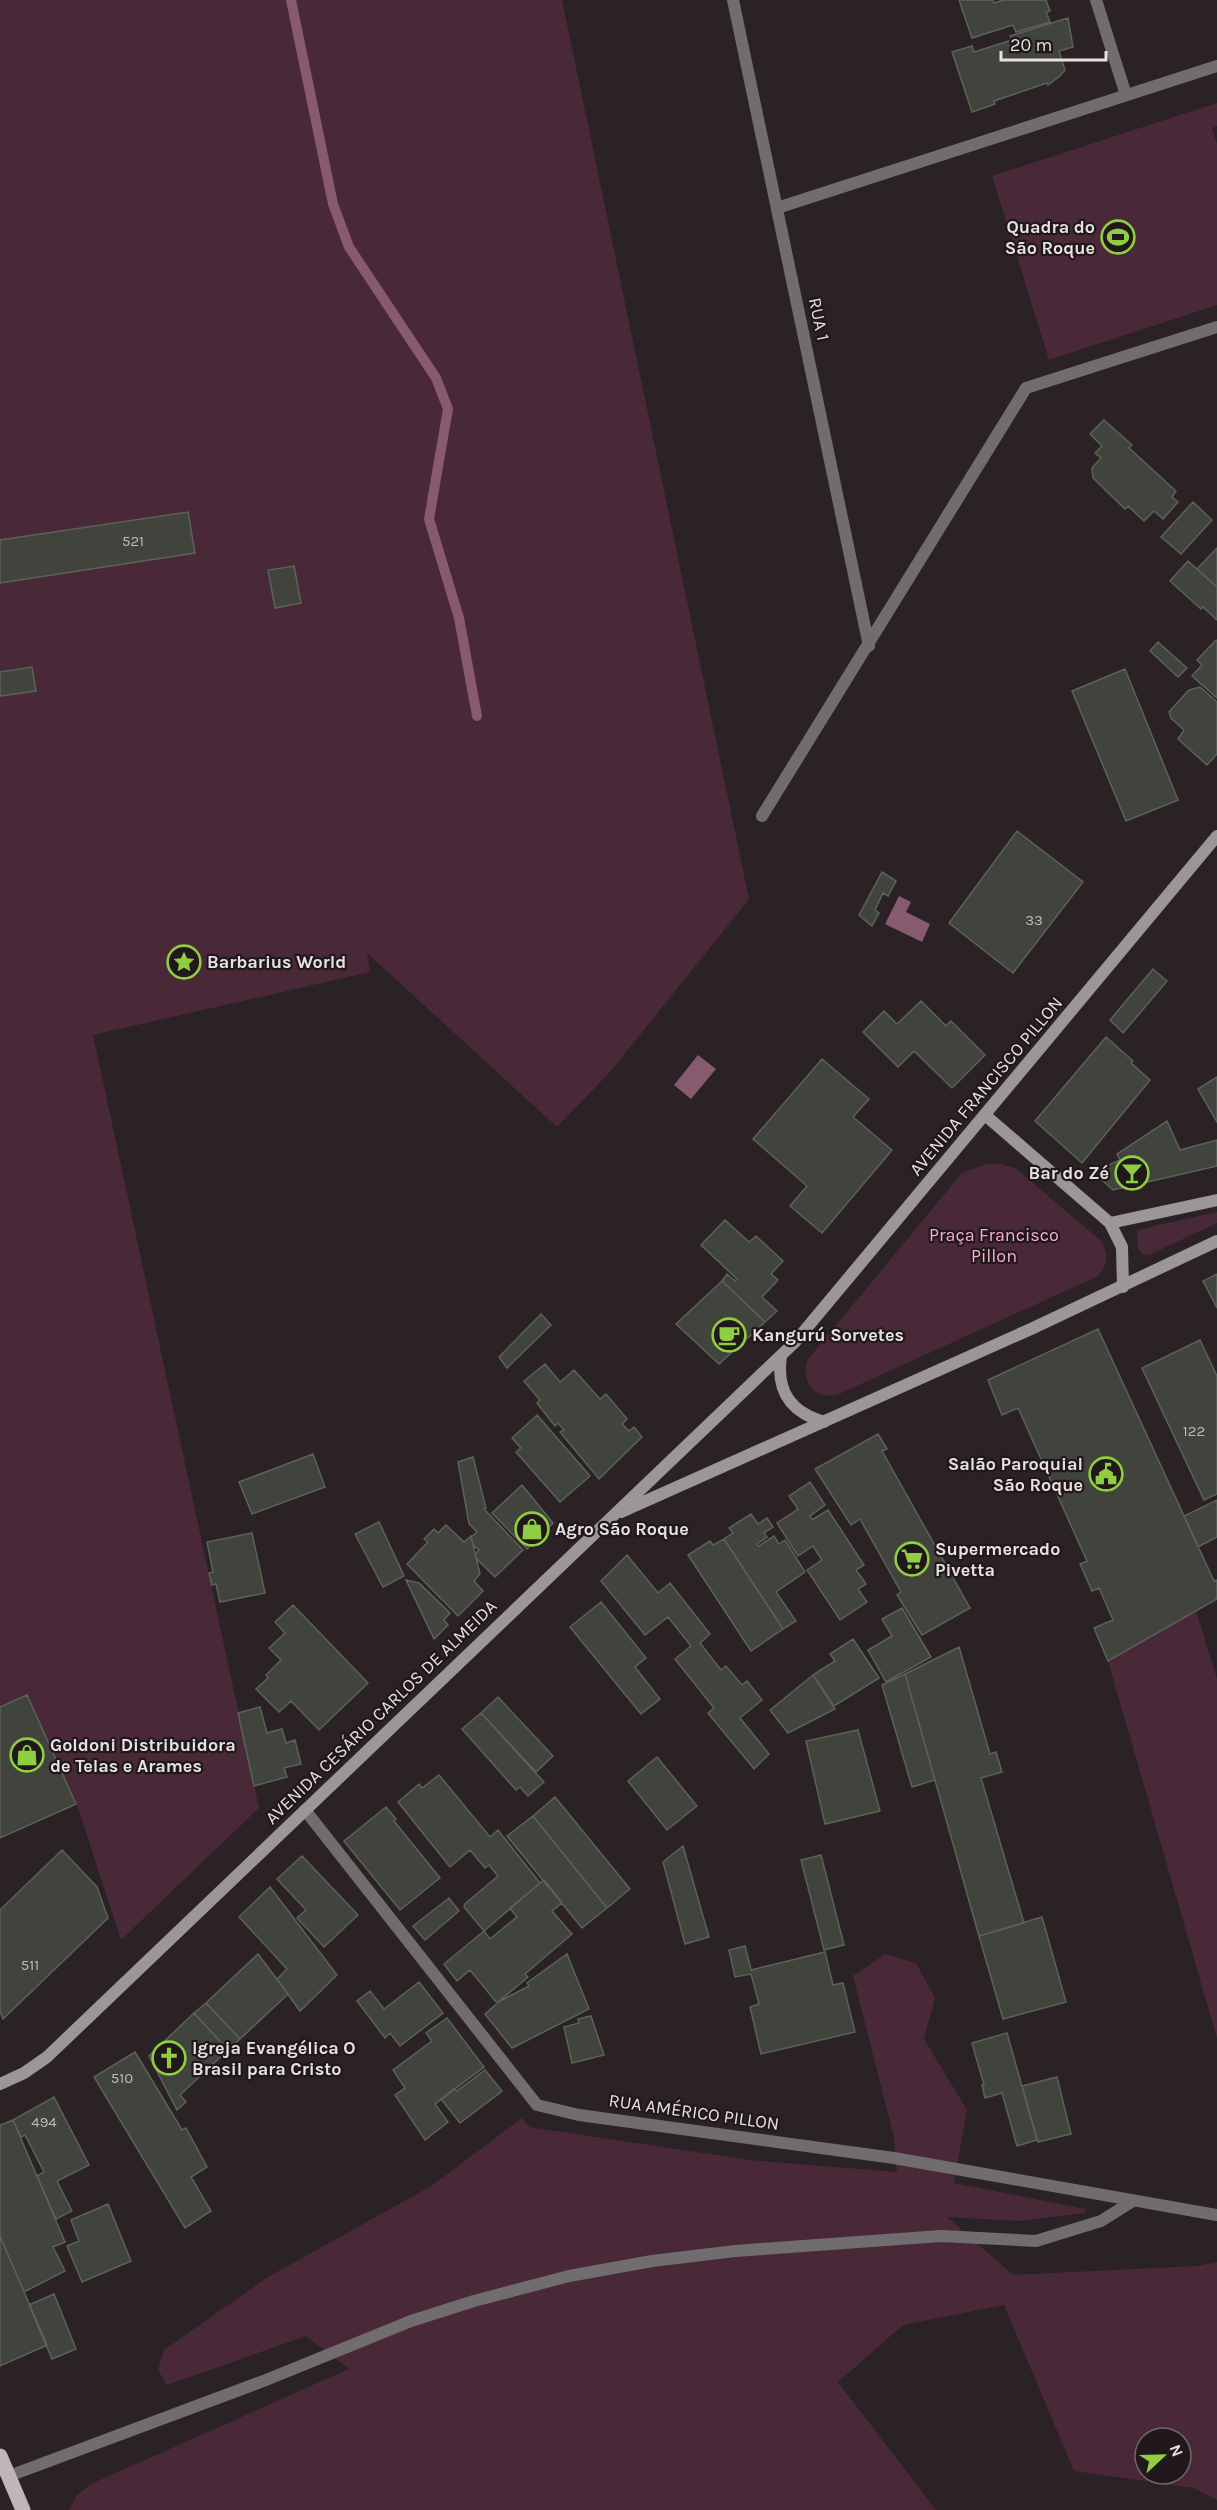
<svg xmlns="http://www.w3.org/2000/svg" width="1217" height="2510" viewBox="0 0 1217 2510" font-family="Karla,sans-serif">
  <rect width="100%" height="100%" fill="#2a2225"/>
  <path fill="#492938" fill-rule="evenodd" d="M0,0h562l187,899 -138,172 -54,56 -190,-174 3,19 -277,63 166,773 -138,132 -42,-129 -52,-116 -27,12z
    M1217,103v23l-5,2 5,16v161l-168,55 -57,-184z
    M987,1164h14l14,4 84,71c11,13 10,27 -3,38l-257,117c-23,8 -40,-13 -31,-35l154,-186z
    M1217,1212v11l-66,31 -7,1 -6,-6 -1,-19z
    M1196,1611l21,68v359l-109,-377z
    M885,1954l31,9 19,35 -11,41 43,71 -13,73 131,26v4l-66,8 -72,-4 66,58 183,-9 21,-4v238l-23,-12 -120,-17 -70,-166 -101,20 -65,57 98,128h-867l8,-15 14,-11 258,-115 -43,-33 -139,49 -9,-15 6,-20 104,-73 165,-92 89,-67 7,9 221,33 147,12 -3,-35 -41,-161zM1145,2438h36v36h-36z"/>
  <path fill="#875a6f" d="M899,896l12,6 -5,10 24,12 -8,18 -37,-18z
    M698,1055l18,14 -25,30 -17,-14z"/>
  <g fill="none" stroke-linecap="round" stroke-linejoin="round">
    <path stroke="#875a6f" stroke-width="10" d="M291,0l42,204 16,43 87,131 12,31 -19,110 30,99 18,98"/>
  </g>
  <path fill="#40443c" stroke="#5d6259" stroke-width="1.5" d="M959,0h34l1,3 9,-3h43l4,11 -4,1 4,10 -34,10 -3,-7 -41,13z
    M1068,18l5,29 -14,4 6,19 -5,6 -12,9 -1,-2 -53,18 1,3 -23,8 -20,-60 20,-6 2,6 38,-12 -2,-4z
    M1104,420l28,25 -3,3 47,43 -4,6 6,5 -15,17 -9,-8 -10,10 -16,-15 -3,3 -32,-31 -1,-10 9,-10 -6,-5 7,-7 -12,-12z
    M1193,502l19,18 -31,34 -20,-17z
    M188,512l7,41 -195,30v-43z
    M1217,548v39l-20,-18z
    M1188,561l29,26v33l-14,-13 -2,2 -31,-28z
    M294,566l7,37 -26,5 -7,-38z
    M1216,640l1,1v57l-25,-22 10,-11 -5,-5z
    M1158,642l29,26 -9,9 -28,-26z
    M32,667l4,24 -36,5v-24z
    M1125,669l53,131 -52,21 -54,-130z
    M1200,687l17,15v52l-10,11 -29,-26 6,-9 -13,-12 -2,-6 20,-22z
    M1017,831l66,51 -70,91 -64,-50z
    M882,872l14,9 -8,15 -5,-3 -8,17 4,3 -7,13 -13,-11z
    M1153,969l14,12 -44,52 -13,-13z
    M921,1001l25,25 5,-5 34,34 -33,33 -38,-37 -16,16 -35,-35 21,-21 13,13z
    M1106,1037l27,24 -2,2 19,17 -68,83 -47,-42z
    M822,1059l47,40 -16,18 39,33 -70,83 -32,-27 17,-20 -54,-47z
    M1217,1077v45l-19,-33z
    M1167,1121l13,29 37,-10v26l-104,24 -20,-18 27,-12 -3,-6z
    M725,1220l24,22 7,-6 27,25 -12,13 7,6 -16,17 15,14 -12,11 -43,-41 5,-7 8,7 2,-2 -36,-34z
    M1217,1274v34l-14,-27z
    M722,1281l43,41 -46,42 -43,-40z
    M541,1314l10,11 -44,43 -8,-11z
    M1098,1329l116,252 3,-1v19l-109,62 -14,-33 19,-8 -14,-32 -7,3 -12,-27 7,-3 -69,-153 -16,7 -14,-35z
    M1200,1340l17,36v118l-13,6 -62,-132z
    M545,1364l15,18 14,-12 26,29 6,-5 21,25 -5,5 7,7 5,-4 8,10 -43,42 -39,-47 4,-2 -6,-7 -3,3 -18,-23 3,-3 -16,-19z
    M537,1415l53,61 -30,26 -44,-50 5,-4 -9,-10z
    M878,1434l9,15 -5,2 88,157 -48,27 -25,-40 4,-3 -41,-73 -9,6 -36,-56z
    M313,1454l12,33 -73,27 -13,-32z
    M473,1457l13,51 -2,1 39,41 -28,27 -19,-19 -1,-4 4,-4 -6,-5 -2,-8 6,-5 -8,-8 -11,-62z
    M810,1482l15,23 -15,11 2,4 16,-10 36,55 -8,5 10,14 -8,5 9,13 -27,18 -33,-50 15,-10 -9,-14 -15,10 -21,-33 21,-14 -9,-13z
    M522,1485l31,38 -26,26 -35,-36z
    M1217,1500v37l-19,10 -14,-31z
    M751,1514l7,10 9,-6 6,9 -9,6 3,4 -10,7 2,2 15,-10 5,8 6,-4 20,32 -29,20 20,29 -13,8 -59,-90 9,-6 -4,-5z
    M379,1522l25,54 -21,11 -28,-53z
    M446,1525l18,17 7,-6 9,38 -6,7 9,10 -25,25 -51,-52 21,-22 -4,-3 10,-10 4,4z
    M252,1533l13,60 -45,9 -4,-18 -4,1 -3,-12 4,-1 -6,-30z
    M724,1539l59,90 -32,22 -63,-96 22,-14 3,4z
    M627,1555l31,38 12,-10 40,51 -10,9 21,27 5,-4 16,19 5,-4 15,19 -22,18 29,36 -15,15 -46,-56 6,-5 -39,-49 16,-13 -23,-29 -23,18 -44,-54z
    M406,1580l13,3 31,30 -6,7 4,5 -14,14z
    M601,1602l45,56 -11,9 25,32 -19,15 -71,-87z
    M293,1605l75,78 -49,47 -28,-29 -12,11 -23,-23 12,-11 -2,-3 15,-15 -12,-12 16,-15 -10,-11z
    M902,1608l29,49 -45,25 -18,-32 24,-14 -10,-17z
    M853,1639l26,39 -45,28 -21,-31 22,-14 -5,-7z
    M959,1647l31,107 6,-2 6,20 -21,6 43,145 -45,13 -74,-262z
    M905,1674l30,106 -23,7 -30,-102z
    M813,1675l22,34 -47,24 -18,-23z
    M27,1695l49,109 -76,34v-131z
    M498,1697l55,59 -17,16 -55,-59z
    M260,1707l7,26 15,-4 4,14 9,-3 6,24 -17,4 3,9 -33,9 -16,-73z
    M481,1713l63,69 -16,14 -8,-9 -4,3 -54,-61z
    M858,1730l22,81 -55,13 -19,-83z
    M657,1757l40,49 -30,24 -39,-49z
    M439,1775l51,62 8,-7 42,53 -56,48 -20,-24 1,-3 33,-28 -9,-11 -4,3 -15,-18 -20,17 -52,-65 21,-18 3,4z
    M555,1797l75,92 -23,19 -74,-92z
    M386,1807l10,12 -2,2 46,57 -40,32 -56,-69z
    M533,1816l74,92 -25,20 -75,-92z
    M683,1846l26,91 -24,7 -22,-82z
    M62,1850l35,37 11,31 -105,101 -3,-8v-101z
    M821,1855l23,90 -20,5 -23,-90z
    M302,1856l56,59 -34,32 -27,-29 9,-8 -29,-31z
    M544,1880l18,23 -10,8 20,23 -47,40 3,3 -31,26 -27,-33 -13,11 -13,-17 40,-33 6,8 27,-22 -7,-9z
    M270,1887l67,88 -37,36 -23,-32 10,-10 -48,-52z
    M449,1898l10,13 -34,29 -12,-14z
    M1042,1917l24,85 -63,17 -24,-83z
    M745,1946l6,24 74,-18 8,33 10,-2 12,49 -94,22 -11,-47 9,-3 -8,-30 -16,3 -6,-27z
    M258,1954l30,40 -48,45 -34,-36z
    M567,1954l22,55 -77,39 -27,-34 15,-13 29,-15 -2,-3z
    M419,1982l24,31 -43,33 -10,-13 -5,5 -28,-37 13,-10 14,18z
    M206,2003l34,36 -12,11 -34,-37z
    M194,2013l34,37 -48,45 6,7 -9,8 -28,-54z
    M591,2016l13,39 -32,8 -8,-36 15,-4 -1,-4z
    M447,2018l37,49 -49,37 13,18 -23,18 -30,-45 10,-7 -12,-18 39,-29 -6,-8z
    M1007,2033l30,107 -20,6 -15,-53 -17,5 -3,-13h2l-12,-42z
    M135,2052l47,78 4,-2 21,39 -16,10 20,34 -26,17 -91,-151z
    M485,2070l17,21 -42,32 -19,-24 13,-10 3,2z
    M1057,2077l14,57 -33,8 -16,-56z
    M54,2097l35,68 -32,16 15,30 -16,8 -19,-43 7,-4 -19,-37 -4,2 -8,-17z
    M13,2120l52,122 -12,5 12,24 -41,21 -24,-56v-111z
    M108,2204l23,57 -49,21 -15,-36 12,-5 -8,-21z
    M0,2236l47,109 -47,21z
    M54,2294l22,55 -24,10 -23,-54z"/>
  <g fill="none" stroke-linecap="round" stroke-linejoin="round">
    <path stroke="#716d6f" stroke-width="12" d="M733,0l136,646
      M1096,0l30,95
      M777,208l440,-142
      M762,816l264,-428 191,-61
      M305,1810l232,295 42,10 315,43 323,57
      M9,2476l257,-96 145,-59 63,-20 95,-25 83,-15 83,-10 206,-15 95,5 65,-20 32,-20"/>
    <path stroke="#9d9699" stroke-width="12" d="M985,1115l125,108 12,24 1,40
      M1110,1223l107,-23
      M781,1356c-5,35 9,56 43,66
      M621,1512l410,-183 186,-88
      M0,2084l24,-11 23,-16 748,-715 422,-506"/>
    <path stroke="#bfb6ba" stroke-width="15" d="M0,2456l23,54"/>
  </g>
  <defs>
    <g id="stadium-ring" transform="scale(1.725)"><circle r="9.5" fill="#21181c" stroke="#90cd40" stroke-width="1.5"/><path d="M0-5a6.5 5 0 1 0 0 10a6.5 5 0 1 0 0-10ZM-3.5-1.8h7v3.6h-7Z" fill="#90cd40"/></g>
    <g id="sight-ring" transform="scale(1.725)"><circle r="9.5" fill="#21181c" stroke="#90cd40" stroke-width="1.5"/><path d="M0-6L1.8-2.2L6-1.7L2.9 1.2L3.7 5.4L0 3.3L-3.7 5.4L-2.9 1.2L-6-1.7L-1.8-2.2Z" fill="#90cd40"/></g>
    <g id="bar-ring" transform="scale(1.725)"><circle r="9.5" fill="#21181c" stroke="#90cd40" stroke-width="1.5"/><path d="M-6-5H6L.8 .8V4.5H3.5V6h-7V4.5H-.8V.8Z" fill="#90cd40"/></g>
    <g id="cafe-ring" transform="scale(1.725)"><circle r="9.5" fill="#21181c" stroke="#90cd40" stroke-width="1.5"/><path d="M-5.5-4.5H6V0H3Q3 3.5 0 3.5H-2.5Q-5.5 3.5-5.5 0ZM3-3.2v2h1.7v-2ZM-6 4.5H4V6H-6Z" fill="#90cd40"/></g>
    <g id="civic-ring" transform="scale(1.725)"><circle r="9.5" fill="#21181c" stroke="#90cd40" stroke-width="1.5"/><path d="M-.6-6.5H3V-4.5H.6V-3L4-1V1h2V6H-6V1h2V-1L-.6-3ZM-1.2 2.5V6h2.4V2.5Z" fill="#90cd40"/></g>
    <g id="shop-ring" transform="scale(1.725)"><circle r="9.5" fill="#21181c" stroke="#90cd40" stroke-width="1.5"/><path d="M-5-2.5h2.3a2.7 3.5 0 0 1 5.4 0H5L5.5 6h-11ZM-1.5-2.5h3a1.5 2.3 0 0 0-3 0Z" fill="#90cd40"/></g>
    <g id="supermarket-ring" transform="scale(1.725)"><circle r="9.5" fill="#21181c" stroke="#90cd40" stroke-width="1.5"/><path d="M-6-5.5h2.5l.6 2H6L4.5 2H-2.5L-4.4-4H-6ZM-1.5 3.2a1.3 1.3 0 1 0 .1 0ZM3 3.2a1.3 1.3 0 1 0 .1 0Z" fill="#90cd40"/></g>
    <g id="church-ring" transform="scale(1.725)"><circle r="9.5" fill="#21181c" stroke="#90cd40" stroke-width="1.5"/><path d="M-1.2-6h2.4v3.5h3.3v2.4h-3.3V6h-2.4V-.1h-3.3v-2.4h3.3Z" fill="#90cd40"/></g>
  </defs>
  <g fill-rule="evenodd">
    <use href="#stadium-ring" x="1118" y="237"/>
    <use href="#sight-ring" x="184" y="962"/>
    <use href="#bar-ring" x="1132" y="1173"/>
    <use href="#cafe-ring" x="729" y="1335"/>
    <use href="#civic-ring" x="1106" y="1474"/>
    <use href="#shop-ring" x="532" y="1529"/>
    <use href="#supermarket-ring" x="912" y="1559"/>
    <use href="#shop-ring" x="27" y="1755"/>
    <use href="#church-ring" x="169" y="2058"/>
  </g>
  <g text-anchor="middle" stroke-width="4.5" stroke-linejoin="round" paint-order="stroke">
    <g font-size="15" fill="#bdbab9">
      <text x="133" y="546">521</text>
      <text x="1034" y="925">33</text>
      <text x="1194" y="1436">122</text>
      <text x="30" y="1970">511</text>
      <text x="122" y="2083">510</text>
      <text x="44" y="2127">494</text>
    </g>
    <g font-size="18" font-weight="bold" fill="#e7e1e3" stroke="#21181c" text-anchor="start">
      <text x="1095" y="233" text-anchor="end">Quadra do<tspan x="1095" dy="21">São Roque</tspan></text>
      <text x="207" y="968">Barbarius World</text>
      <text x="1109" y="1179" text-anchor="end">Bar do Zé</text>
      <text x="752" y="1341">Kangurú Sorvetes</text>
      <text x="1083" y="1470" text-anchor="end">Salão Paroquial<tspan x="1083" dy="21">São Roque</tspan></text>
      <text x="555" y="1535">Agro São Roque</text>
      <text x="935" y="1555">Supermercado<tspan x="935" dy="21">Pivetta</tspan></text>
      <text x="50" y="1751">Goldoni Distribuidora<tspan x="50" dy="21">de Telas e Arames</tspan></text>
      <text x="192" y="2054">Igreja Evangélica O<tspan x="192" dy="21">Brasil para Cristo</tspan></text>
    </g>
    <g font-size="18" fill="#e7e1e3" stroke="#21181c">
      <text transform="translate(819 319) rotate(78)" y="6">RUA 1</text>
      <text transform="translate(986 1086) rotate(-50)" y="6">AVENIDA FRANCISCO PILLON</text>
      <text transform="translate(381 1712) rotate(-44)" y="6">AVENIDA CESÁRIO CARLOS DE ALMEIDA</text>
      <text transform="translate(694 2112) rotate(8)" y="6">RUA AMÉRICO PILLON</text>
    </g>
    <g font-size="18" fill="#f9aed0" stroke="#21181c">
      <text x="994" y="1241">Praça Francisco<tspan x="994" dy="21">Pillon</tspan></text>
    </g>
  </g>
  <g transform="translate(1163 2456) rotate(68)"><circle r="28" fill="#21181c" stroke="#70686c" stroke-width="1.5"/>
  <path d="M0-4.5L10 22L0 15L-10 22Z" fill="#90cd40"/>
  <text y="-9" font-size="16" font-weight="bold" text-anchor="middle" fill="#e7e1e3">N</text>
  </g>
  <path d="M1001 51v9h105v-9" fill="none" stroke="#e7e1e3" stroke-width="3"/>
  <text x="1010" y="51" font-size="18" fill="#e7e1e3" stroke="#21181c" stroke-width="4.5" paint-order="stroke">20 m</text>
</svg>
